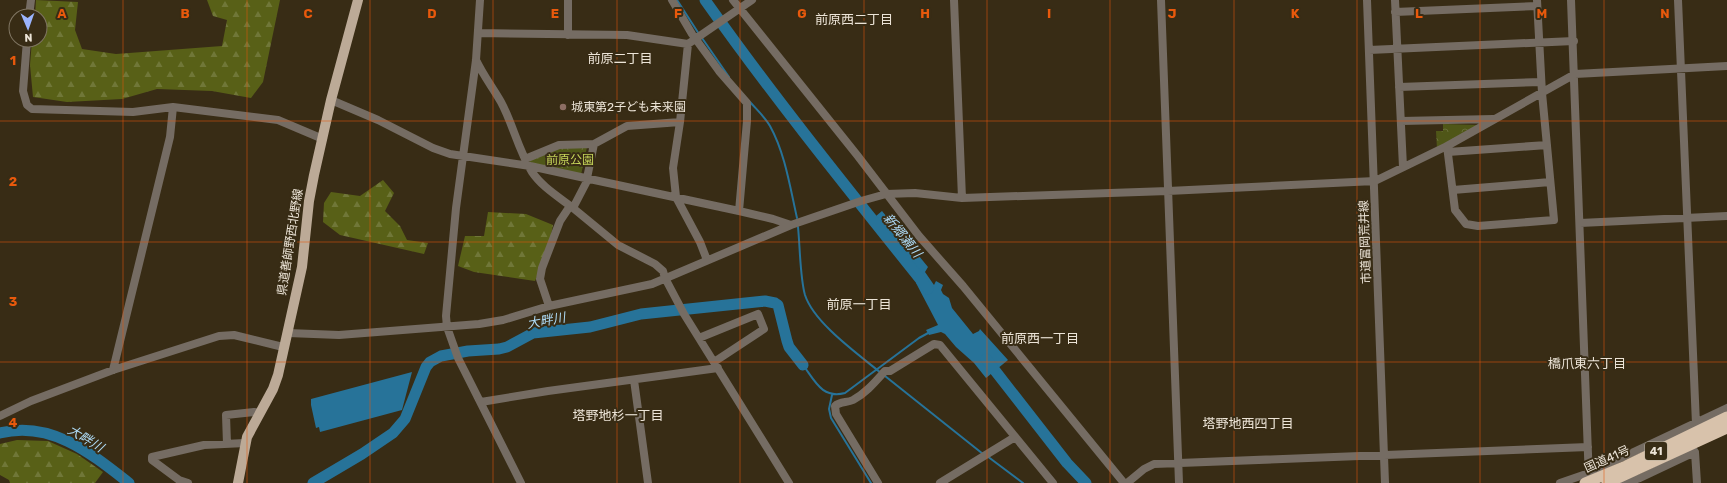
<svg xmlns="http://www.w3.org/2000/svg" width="1727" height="483" viewBox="0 0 1727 483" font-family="Rubik,'Noto Sans JP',sans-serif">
  <defs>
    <pattern id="forest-firs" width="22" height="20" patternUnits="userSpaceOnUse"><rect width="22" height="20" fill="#586017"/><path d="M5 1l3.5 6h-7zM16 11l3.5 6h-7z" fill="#707738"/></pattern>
    <pattern id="park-crowns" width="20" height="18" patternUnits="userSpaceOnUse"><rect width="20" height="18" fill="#4f5617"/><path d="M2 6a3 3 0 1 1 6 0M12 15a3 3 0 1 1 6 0" fill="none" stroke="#686e38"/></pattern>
  </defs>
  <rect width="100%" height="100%" fill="#382c15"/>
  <path fill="url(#forest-firs)" d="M36,0l42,2 -3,28 7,19 34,5 106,-8 5,-26 -14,-4 -6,-16h73l-17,82 -12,16 -39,-7 -55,-2 -35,10 -55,3 -34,-5 -3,-32 2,-25h8v-24h-5z
    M383,180l11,13 -9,18 15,15 7,14 21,3 -4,11 -84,-19 -17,-13 1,-19 7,-11 29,4z
    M488,212l38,2 27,11 -5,25 -13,31 -61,-9 -16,-6 7,-30h19z
    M17,440l31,1 29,13 26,18 -8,11h-85l-1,-3 -9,-5v-31z"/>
  <path fill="url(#park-crowns)" d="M1443,124l37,1 -43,24 -1,-18h7z
    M562,147h25l-6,28 -50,-10 -2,-5z"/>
  <path fill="#277399" d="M882,211l46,56 -3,5 9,13 2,-4 7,4 -2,5 2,4 6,4 3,10 21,26 6,-3 1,-2 28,31 -22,18 -12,-15 -18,-16 -11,-13 -4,-2 -12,3 -3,-5 12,-5 -22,-42 4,-9 -14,-18 -11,-12 -19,-28z
    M412,372l-10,38 -82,22 -1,-5 -3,1 -5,-23v-6z"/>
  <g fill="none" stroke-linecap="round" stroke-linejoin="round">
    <path stroke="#277399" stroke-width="2" d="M677,0l22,34
      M702,38l27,39
      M750,102c6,7 15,15 20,24 15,27 20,61 27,92
      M798,227c2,19 2,51 7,68 9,28 53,59 76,78
      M803,365c12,16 19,34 42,28l74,-55 11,-6
      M885,376l98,78
      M832,395l-3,14 2,9 40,65
      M987,456l36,27"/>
    <path stroke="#277399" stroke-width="11" d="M705,0c70,99 147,194 223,289
      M986,359l81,104 19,20
      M0,433c51,-13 92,21 129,50
      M313,483l49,-29 31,-21 12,-14 21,-52 4,-5 11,-6 27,-5 31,-2 8,-2 26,-14 57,-6 51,-13 124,-13 10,2 3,2 9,36 2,6 14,18"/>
    <path stroke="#756c63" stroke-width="8" d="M480,0l-4,60 -20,148 -10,108 1,11 11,31 63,125
      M568,0v35
      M672,0l20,34 27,37 28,32v18l-8,90
      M733,0l124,155 62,81 44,50 161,197
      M954,0l8,198
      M1161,0l18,483
      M1367,0l18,483
      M1395,0l8,167
      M1571,0l18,481
      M1678,0l18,424
      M1395,12l142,-6
      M29,16l2,-16
      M478,33l149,2 61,9 64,-44
      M27,40l-4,51 4,14 5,4 101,3 40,-5 105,13 45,19
      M688,44l-8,78 -7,46 3,29 24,45 7,18
      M1369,50l205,-9
      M476,60c7,15 17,28 25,42 12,22 17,48 31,70 10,15 27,25 41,36
      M1399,87l142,-5
      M331,100l47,20 55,28 17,6 80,12 55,12 154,33 34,8 18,6
      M1401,121l92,-2
      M594,144l-8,39 -13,25 45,37 37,19 8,7 2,7 19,36 105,169
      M1447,146l8,64 11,14 12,2 76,-6 -12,-127 -5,-93
      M1448,152l99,-7
      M525,159l34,-14 35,-1 33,-18 53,-4
      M1453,190l97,-8
      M1580,223l147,-7
      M549,306l-9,-27 2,-11 18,-47 10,-15
      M288,333l51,2 140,-11 24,-4 46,-14 103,-22 139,-59 70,-24 25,-7 29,-1 47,5 206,-7 207,-10 72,-35 128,-72 152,-8
      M699,338l59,-24 6,15 -50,33
      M113,370l57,-233 3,-30
      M634,380l14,103
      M481,402l67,-11 170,-23
      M0,416l31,-15 82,-31 106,-34 15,-1 49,12
      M227,444l-1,-29 28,-3 5,1
      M188,483l-9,-3 -27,-20v-3l52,-12 41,-2
      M878,483l-42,-69 -1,-8c5,-5 12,-3 18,-6 13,-7 22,-18 32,-29h5l44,-27 6,1 113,138
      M940,483l75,-46
      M1127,483l17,-14 10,-5 434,-17
      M1560,483l29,-10 138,-65
      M1625,483l15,-5 55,-26 2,31"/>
    <path stroke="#bcaa97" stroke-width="10" d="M238,483l9,-46 26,-48 5,-14 24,-108 7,-66 5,-26 17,-75 27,-100"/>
    <path stroke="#d8c2ab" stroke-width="11" d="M1585,483l41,-17 101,-49
      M1607,483l120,-55"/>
  </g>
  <path fill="none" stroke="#e8590c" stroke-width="1" stroke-opacity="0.55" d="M123,0v483M247,0v483M370,0v483M493,0v483M617,0v483M740,0v483M864,0v483M987,0v483M1110,0v483M1234,0v483M1357,0v483M1480,0v483M1604,0v483M0,121h1727M0,242h1727M0,362h1727"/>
  <circle fill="#8d6e63" stroke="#382c15" stroke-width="1.5" cx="563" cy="107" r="4"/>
  <g text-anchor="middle" stroke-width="4" stroke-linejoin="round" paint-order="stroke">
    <rect fill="#382c15" stroke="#b6ad9d" stroke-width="1" x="1645" y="442" width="22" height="18" rx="3"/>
    <g font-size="11" font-weight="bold" fill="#ece4d7">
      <text x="1656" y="455">41</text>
    </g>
    <g font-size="12" fill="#ece4d7" stroke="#382c15" text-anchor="start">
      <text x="571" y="111">城東第2子ども未来園</text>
    </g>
    <g font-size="12" fill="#c5d459" stroke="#382c15">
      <text x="570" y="164">前原公園</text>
    </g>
    <g font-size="12" fill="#ece4d7" stroke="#382c15">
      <text transform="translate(290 242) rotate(-81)" y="4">県道善師野西北野線</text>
      <text transform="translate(1365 242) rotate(-92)" y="4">市道富岡荒井線</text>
      <text transform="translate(1607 459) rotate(-24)" y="4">国道41号</text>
    </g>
    <g font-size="13" fill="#ece4d7" stroke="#382c15">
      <text x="854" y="24">前原西二丁目</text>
      <text x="620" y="63">前原二丁目</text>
      <text x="859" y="309">前原一丁目</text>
      <text x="1040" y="343">前原西一丁目</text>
      <text x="1587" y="368">橋爪東六丁目</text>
      <text x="618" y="420">塔野地杉一丁目</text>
      <text x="1248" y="428">塔野地西四丁目</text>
    </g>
    <g font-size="13" font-style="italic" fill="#add9f4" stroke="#382c15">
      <text transform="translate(903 235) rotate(51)" y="5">新郷瀬川</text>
      <text transform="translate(546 320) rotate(-10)" y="5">大畔川</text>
      <text transform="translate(86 438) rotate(31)" y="5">大畔川</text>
    </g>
  </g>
  <g font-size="13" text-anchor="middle" font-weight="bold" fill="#e8590c" stroke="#382c15" stroke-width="4" stroke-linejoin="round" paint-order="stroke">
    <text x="62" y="18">A</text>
    <text x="185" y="18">B</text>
    <text x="308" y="18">C</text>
    <text x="432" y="18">D</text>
    <text x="555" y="18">E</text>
    <text x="678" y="18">F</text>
    <text x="802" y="18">G</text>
    <text x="925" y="18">H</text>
    <text x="1049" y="18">I</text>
    <text x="1172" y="18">J</text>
    <text x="1295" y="18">K</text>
    <text x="1419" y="18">L</text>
    <text x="1542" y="18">M</text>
    <text x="1665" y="18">N</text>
    <text x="13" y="65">1</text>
    <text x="13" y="186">2</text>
    <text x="13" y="306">3</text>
    <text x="13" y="427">4</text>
  </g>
  <g transform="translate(28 28) rotate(178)"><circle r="19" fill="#382c15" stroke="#807663"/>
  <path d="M0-3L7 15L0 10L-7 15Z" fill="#9bb4fd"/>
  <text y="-6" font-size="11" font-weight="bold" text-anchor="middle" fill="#ece4d7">N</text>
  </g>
</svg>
